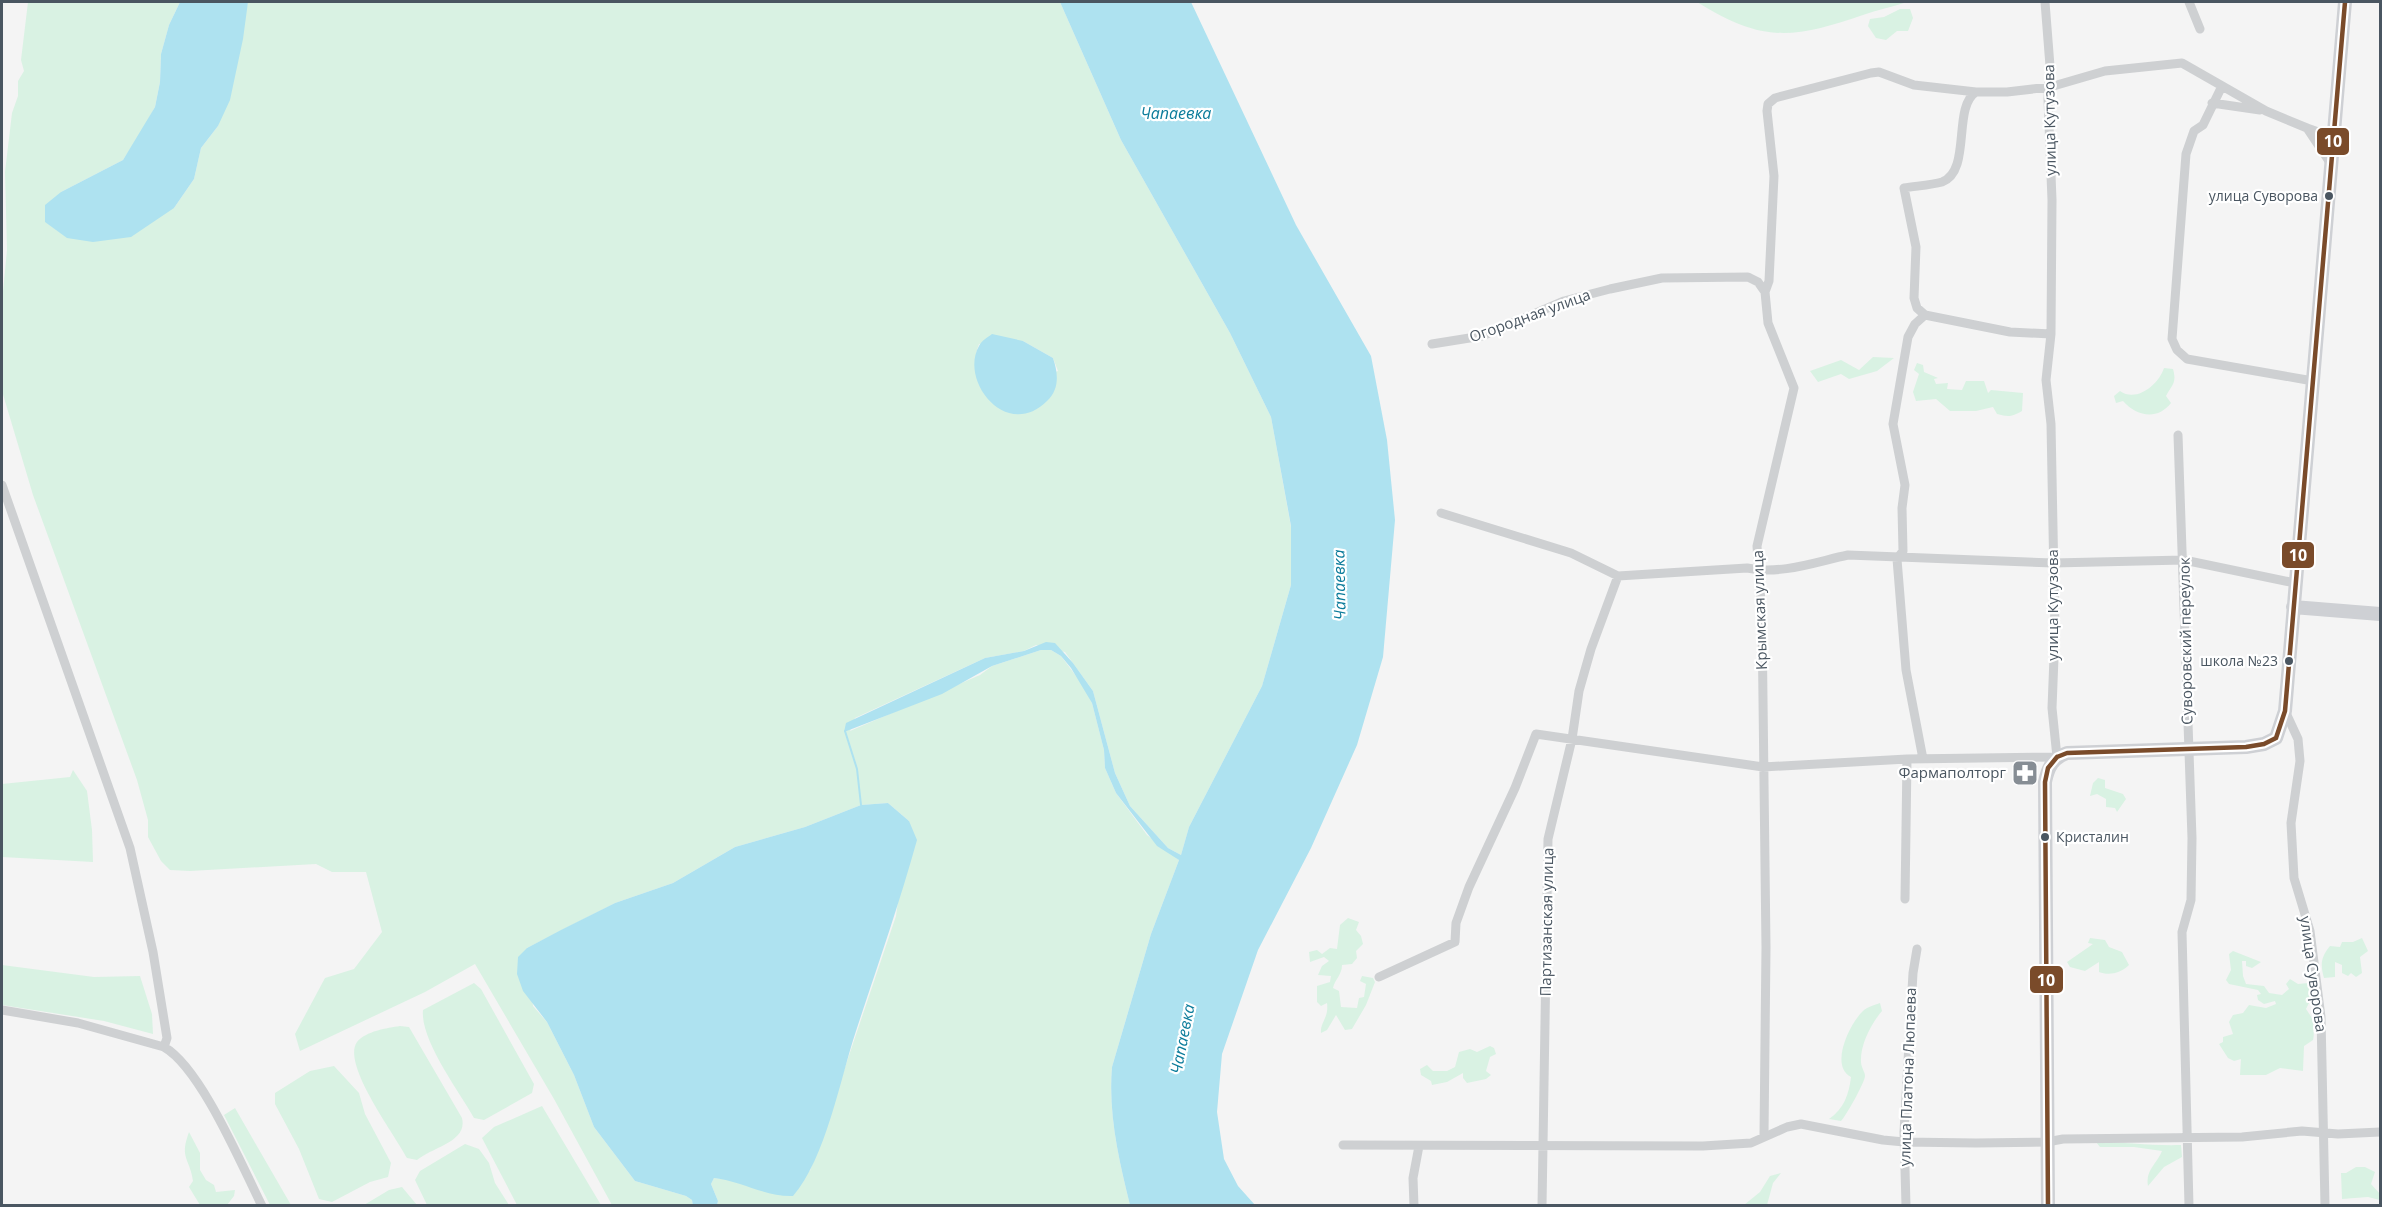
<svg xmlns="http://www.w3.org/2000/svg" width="2382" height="1207" viewBox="0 0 2382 1207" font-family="'Open Sans',sans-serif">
  <rect width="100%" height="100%" fill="#f4f4f4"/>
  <path fill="#d9f2e3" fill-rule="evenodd" d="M28,2h152l-11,23 -8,29 -1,28 -5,25 -15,27 -17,26 -62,32 113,16 20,-29 7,-31 17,-22 30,-124h812l61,138 109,193 41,84 20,110v58l-29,101 -73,141 -8,28 -13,-7 -38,-42 -15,-33 -22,-82 -28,-39 -29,-7 -12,6 -39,7 -130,60 -5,13 130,-56 12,-9 49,-16h10l10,6 24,32 7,15 12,47 1,18 11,25 31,42 32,25 -28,74 -39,133c-4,47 7,93 18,138h-413l1,-4 -7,-17 3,-6 17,2 79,-9 86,-255 13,-95 -21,-18 -27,2 -56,22 -70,20 -62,36 -58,20 -88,45 6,58 14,16 27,53 20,52 41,54 51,15 6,4 1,5h-81l-58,-106 -79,-135 -50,28 -125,59 -5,-17 30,-56 29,-9 28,-37 -16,-60h-34l-16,-8 -126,7 -20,-1 -9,-9 -13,-24v-17l-11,-40 -104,-285 -31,-104v-89l5,-52 -2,-78 7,-59 6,-17v-15l6,-10 -3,-11zM1023,341l30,17 5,13 -73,23c-9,-17 -13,-32 -6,-50z
    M1697,2h210c-15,5 -30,8 -44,13 -70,24 -101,28 -166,-13z
    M1900,9h10l3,9 -5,13h-11l-11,9 -10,-2 -8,-12 2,-7 14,-2z
    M1873,357l21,1 -17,13 -28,8 -8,-5 -23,8 -8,-11 31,-11 18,10z
    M1917,363l6,2 1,7 14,6 -4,1 2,5 12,-1 -1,6 15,1 4,-9h18l4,12 3,-3 32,3 -1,18c-10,6 -14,6 -25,3l-4,-7 -17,4h-26l-14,-12 -20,2 -3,-9 6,-18 -5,-4z
    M2164,368l9,1c4,14 -1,16 -7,27l5,7c-13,17 -34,14 -48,-2l-7,2 -2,-7 6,-5c17,12 39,-7 44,-23z
    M73,770l14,21 5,39 1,32 -91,-5v-73l68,-7z
    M2098,778l7,2v8l18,6 3,5 -9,13 -2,-4 -9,-1v-8l-9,-5 -7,2 3,-13z
    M1348,918l11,4 -3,8 5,6 2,8 -7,7 1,7 -5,6 -10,1c0,10 -7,14 -9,23l6,3 2,16 16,1 2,-10 5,-1 2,-13 -6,-3 2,-5 11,2 2,4 -9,23 -14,24 -7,1 -9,-15 -9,15 -6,3c-1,-11 8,-15 6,-30l-6,3 -4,-4v-16l13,-4 1,-6 -13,-1 4,-9 7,-5 -5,-4 -14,5 -1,-10 8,-2 5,4 8,-6 7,1 3,-24z
    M2090,938l15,2 4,7 13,5 7,13c-8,8 -20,11 -30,7v-10l-14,9 -15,-4 -3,-5 26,-18 -5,-1z
    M2362,938l6,13 -8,6 2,16 -6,4 -5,-4 -3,3 -6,-3v-8l-7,-3v15l-11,1c-4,-14 -3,-21 6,-32l10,1 2,-5h11z
    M2233,951l28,11 -9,6 -6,-2v-5h-4l1,15 3,8 18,2 5,7 13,2 7,-6 -3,-5 4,-5 8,5 10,-1 4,14 -6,12 8,12c-2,7 1,12 -1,19l-9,6 -1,25 -23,-3 -14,7h-26l1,-16 -7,2 -6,-3 -9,-14 4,-2v-5l10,-3 -4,-12 4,-7 10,-2 6,-8 17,3 10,-4 -1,-3 -11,3 -6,-4 -1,-5 4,-1 -3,-4 -29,-6 -3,-4 5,-10 -2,-16z
    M2,965l92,12 46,-1 12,38 1,20 -49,-13 -102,-16z
    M474,983l7,6 53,95 -2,9 -48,27 -10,-2c-15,-27 -54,-78 -51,-108z
    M1880,1003l2,8c-11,13 -22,34 -21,51 0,5 4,10 4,14 0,6 -19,40 -24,45l-12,-2c15,-10 20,-25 22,-42 -22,-11 -1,-54 12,-66 4,-4 12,-6 17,-8z
    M400,1026l9,1 53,91c6,24 -30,29 -45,42l-10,-2c-11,-22 -66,-94 -50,-116 9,-11 30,-14 43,-16z
    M1490,1046l4,2 2,6 -6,3 -4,14 5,4 -5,4 -19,4 -4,-5v-5l-16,9 -15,3 -1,-4 -10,-6 -1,-6 7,-4 6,6h14l8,-4 4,-15 11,-3 7,3z
    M334,1066l25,27 6,21 26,49 -3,14 -18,5 -38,20 -13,-3 -20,-50 -24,-45v-11l35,-22z
    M542,1106l59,99h-84l-35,-67 12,-11z
    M235,1108l56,97h-21l-46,-90z
    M189,1132l11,21v17l6,10 8,5 2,7 19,-2 -1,6 -7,9h-27l-11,-18 4,-6c-3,-23 -14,-22 -4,-49z
    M2096,1142c29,0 56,4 85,3l1,12 -18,10 -16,19c-3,-16 9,-22 14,-35l-28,-4h-34z
    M465,1144l14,5 10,14 6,20 14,22h-82l-12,-25 5,-9z
    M2356,1167h9l10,5 -4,12 9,10v6l-12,-3 -26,2 -1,-26h5z
    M1781,1173l-8,10 -6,22h-23l16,-13 10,-16z
    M402,1187l15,18h-53l25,-15z"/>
  <path fill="#aee2f0" d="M180,2h68l-5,37 -13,61 -12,26 -17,22 -7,31 -20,29 -43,29 -38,5 -26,-4 -22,-16v-17l16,-13 62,-32 32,-53 5,-25 1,-28 8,-29z
    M1060,2h131l105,223 75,131 16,84 8,80 -12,137 -26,88 -46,103 -53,102 -36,104 -5,58 7,47 14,27 17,19h-125c-11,-45 -22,-91 -18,-138l39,-133 28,-74 -22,-14 -41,-53 -11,-25 -1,-18 -12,-47 -21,-35 -10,-12 -10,-6h-10l-49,16 -50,28 -98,38 2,-9 139,-65 39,-7 22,-9 9,1 18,20 20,28 22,82 15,33 38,42 13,7 8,-28 73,-141 29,-101v-59l-20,-109 -41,-84 -109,-193z
    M992,334l31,7 30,17c5,15 7,31 -6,43 -40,40 -88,-20 -68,-55 2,-5 9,-9 13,-12z
    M888,803l21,18 8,19c-18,65 -40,127 -61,191 -16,48 -30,127 -63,165 -27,1 -52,-15 -79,-18l-3,6 7,17 -1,4 -24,1 -1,-6 -6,-4 -51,-15 -41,-54 -20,-52 -27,-53 -24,-31 -6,-17 1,-17 9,-9 34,-18 54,-27 58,-20 62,-36 70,-20 56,-22z"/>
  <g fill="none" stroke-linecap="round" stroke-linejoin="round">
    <path stroke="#aee2f0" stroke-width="2" d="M845,731l12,38 4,36"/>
    <path stroke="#ced0d2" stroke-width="9" d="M2189,2l11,27
      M2222,86l-19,39 -9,6 -8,23 -14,185 5,11 10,9 126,22
      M2212,103l48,7
      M2307,128l14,5 12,-3
      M1925,315l85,17 41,2
      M1432,344l50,-8 82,-35 46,-12 52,-11 86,-1 10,5 7,10
      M2178,435l14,403 -1,62 -9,32 7,274
      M2,485l128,363 23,104 14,86 -3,9
      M1441,513l130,40 47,23 129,-8c34,7 68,-6 101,-13l205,8 131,-3 111,23
      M2285,711l13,28 2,22 -9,62 3,55 16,53 11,86 4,189
      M1923,759l-17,-89 -9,-111 6,-8 -1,-43 3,-23 -12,-61 15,-87 7,-13 10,-9 -8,-7 -3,-10 2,-51 -12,-59c12,-2 27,-3 38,-6 30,-11 10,-75 34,-90
      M1905,899l2,-140
      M1379,977l76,-35 1,-19 13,-36 46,-99 21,-54 227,33 144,-8 150,-2 -5,-49 3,-76 -4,-208 -5,-44 5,-46 1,-134 -4,-101 2,-33 -5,-64
      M2,1010l76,13 86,24c37,21 78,119 98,159
      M1764,1136l2,-189 -4,-330 -5,-71 37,-158 -26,-65 -3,-31 4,-11 5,-105 -7,-65 1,-7 7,-6 96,-25 8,-1 35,13 62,7h31l43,-5 55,-16 77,-8 84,48 41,17 24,36
      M1343,1145l360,1 48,-3 36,-16 14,-3 82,16 21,2 72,1 71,-1 16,-3 179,-2 60,-6 36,3 42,-2
      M1414,1206l-1,-28 6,-32
      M1542,1206l6,-367 24,-100 7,-48 12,-42 27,-73
      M1906,1206l-2,-74 9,-159 4,-24"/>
    <path stroke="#ced0d4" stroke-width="14" d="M2293,607l87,7
      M2048,1206l-3,-424c3,-15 8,-24 22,-29l179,-6 18,-3 12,-6 9,-27 60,-709"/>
    <g stroke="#fff" stroke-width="9">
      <path id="bus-1" d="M2276,738l9,-27 60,-709
        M2057,757l10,-4 179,-6 18,-3 12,-6
        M2048,1206l-3,-424 3,-14 9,-11"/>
    </g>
    <use href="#bus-1" stroke="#7a4b2a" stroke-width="4.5"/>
  </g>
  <defs>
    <g id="pharmacy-square" transform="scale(1.35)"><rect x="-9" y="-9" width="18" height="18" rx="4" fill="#868d94" stroke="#fff"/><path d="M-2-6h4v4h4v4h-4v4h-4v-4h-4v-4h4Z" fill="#fff"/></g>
  </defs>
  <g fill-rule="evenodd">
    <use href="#pharmacy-square" x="2025" y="773"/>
  </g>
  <g fill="#4a5661" stroke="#fff" stroke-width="2">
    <circle cx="2329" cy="196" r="5"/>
    <circle cx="2289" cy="661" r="5"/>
    <circle cx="2045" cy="837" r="5"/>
  </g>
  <g text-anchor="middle" stroke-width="4.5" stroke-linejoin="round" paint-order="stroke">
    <g font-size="14" fill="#4a5661" stroke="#fff" text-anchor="end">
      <text x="2318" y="201">улица Суворова</text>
      <text x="2278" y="666">школа №23</text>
      <text x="2056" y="842" text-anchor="start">Кристалин</text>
    </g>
    <g font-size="15" fill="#4a5661" stroke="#fff">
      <text transform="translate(2050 120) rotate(-91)" y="5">улица Кутузова</text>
      <text transform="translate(1530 316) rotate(-20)" y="5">Огородная улица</text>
      <text transform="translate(2053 605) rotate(-90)" y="5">улица Кутузова</text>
      <text transform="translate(1760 610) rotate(-92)" y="5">Крымская улица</text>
      <text transform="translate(2186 641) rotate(-91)" y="5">Суворовский переулок</text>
      <text transform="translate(1547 922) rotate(-89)" y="5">Партизанская улица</text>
      <text transform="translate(2313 974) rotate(82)" y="5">улица Суворова</text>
      <text transform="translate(1908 1077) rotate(-88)" y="5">улица Платона Люпаева</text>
    </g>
    <g font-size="15" fill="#4a5661" stroke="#fff" text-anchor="end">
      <text x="2006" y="778">Фармаполторг</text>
    </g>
    <g font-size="16" font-style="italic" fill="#0c7c9b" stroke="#fff">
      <text x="1176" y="119">Чапаевка</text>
      <text transform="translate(1339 585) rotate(-91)" y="6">Чапаевка</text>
      <text transform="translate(1182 1039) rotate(-79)" y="6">Чапаевка</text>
    </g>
  </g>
  <g stroke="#fff" stroke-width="2">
    <rect x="2316" y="127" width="34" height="29" rx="6" fill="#7a4b2a"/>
    <rect x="2281" y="541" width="34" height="28" rx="6" fill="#7a4b2a"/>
    <rect x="2029" y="965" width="35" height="29" rx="6" fill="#7a4b2a"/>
  </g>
  <g font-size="16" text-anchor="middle" font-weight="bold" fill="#fff">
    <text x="2333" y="147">10</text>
    <text x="2298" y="561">10</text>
    <text x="2046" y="986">10</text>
  </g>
  <rect width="2382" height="1207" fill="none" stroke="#4a5661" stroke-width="6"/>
</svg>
